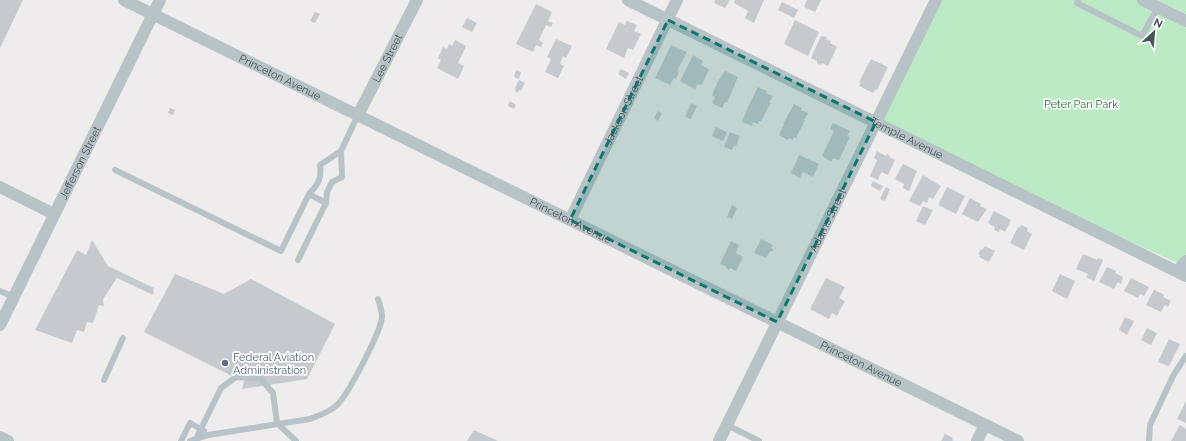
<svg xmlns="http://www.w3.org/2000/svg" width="1186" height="441" viewBox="0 0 1186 441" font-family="Raleway,sans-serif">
  <rect width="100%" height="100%" fill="#eeecec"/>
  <path fill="#bceac5" d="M931,0h206l49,24v236l-4,5 -311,-141z
    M1157,0h29v14z"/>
  <path fill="#c6cace" d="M0,0h23l-23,48z
    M715,0h15l-5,8 -11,-5z
    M735,0h29l-10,23 -9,-5 3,-7 -14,-8z
    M807,0h14l-6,12 -11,-5z
    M782,2l16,8 -4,8 -16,-8z
    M536,4l16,8 -4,9 5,2 -2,4 -5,-2 -7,15 4,3 -2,4 -5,-2 -3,7 -17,-8z
    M315,12l5,2 -5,9 -5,-2z
    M467,18l10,5 -5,9 -10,-5z
    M795,20l24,12 -11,24 -24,-12z
    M627,21l10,4 -3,6 7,3 -8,16 -5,-2 -4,10 -18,-9 13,-27 6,3z
    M821,36l6,1 -1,2 5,2 -1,2 7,4 -9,19 -6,-3 -1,2 -4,-2v-2l-6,-3z
    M556,39l16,7 -6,12 -3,-2 -3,8 4,2 -6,12 -13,-6 6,-13 -4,-2z
    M455,40l11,6 -8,17 6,3 -6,13 -21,-11 4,-8 -3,-2 5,-11 4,2 2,-5 3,2z
    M671,45l16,7 -10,19 2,1 -3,7 -2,-1 -4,7 -15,-7z
    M693,55l10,6 -2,4 8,4 -7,16 -4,-1 -3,5 -15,-8z
    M871,59l17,8 -11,23 -1,-1 -3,4 -14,-7 2,-4h-2z
    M621,69l8,4 -3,6 -8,-5z
    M516,70l5,2 -2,7 -5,-2z
    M725,71l13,6 -11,26 -2,-1 -3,6 -10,-5 3,-6 -3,-2 6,-14z
    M519,80l6,3 -4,8 -2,-1 -1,3 -3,-2 1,-2 -1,-1z
    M758,87l9,4 -1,2 7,3 -4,7h2l-10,18h-2l-1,3 -5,-2 -1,4 -10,-4 6,-15z
    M510,101l6,4 -2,4 -6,-3z
    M691,103l6,3 -6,13 -6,-2z
    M794,104l8,4 -1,2 7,3 -4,7h1l-9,18 -2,-1 -1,3 -4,-2 -1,2 -9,-5 5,-11h-1z
    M170,108l5,2 -2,5 -5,-2z
    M658,111l4,2 -4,8 -4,-3z
    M833,123l17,8 -3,5 3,1 -11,23 -6,-2 -2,4 -9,-6 12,-25 -4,-2z
    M716,127l11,5 -4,9 -11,-5z
    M730,132l10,4 -4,10h-2l-2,4 -8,-3z
    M877,151l9,5 1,-2 3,2 -1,1 6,3 -7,15 -7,-3 -3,8 -8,-4 7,-16 -3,-2z
    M799,155l20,9 -6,13 -10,-5 -3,6 -9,-5z
    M903,164l14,7 -8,20 -6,-3 1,-4 -9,-5z
    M923,175l18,11 -8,13 -4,-2 -2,6 -4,-2 -3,5 -11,-5z
    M873,181l10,5 -3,5 -9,-5z
    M886,187l4,2 -5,12 -5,-2z
    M947,187l18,9 -9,18 -18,-9z
    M970,198l11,6 -1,2 7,3 -9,13 -16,-8z
    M732,205l5,3 -5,11 -5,-2z
    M923,206l10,4 -8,15 -9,-4z
    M994,211l17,9 -6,12 -5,-3 -1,3 -5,-2 1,-3 -7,-4z
    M1021,225l7,3 -1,3 5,3 -8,16 -14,-7 8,-16 1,1z
    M761,239l12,6 -2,3 2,1 -1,3 -2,-1 -4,7 -12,-5z
    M92,240l16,26 46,22 -1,7 -36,-17 -14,21 1,7 -5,-1 -6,18 -6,-1 -3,10 -7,-2 -5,13 -37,-13 42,-80 9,5z
    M731,241l8,4 -3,8 7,4 -7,14 -6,-3 -1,2 -3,-2 1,-1 -7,-3z
    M985,246l10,5 -6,11 -10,-5 1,-2 -2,-1 3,-5 1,1z
    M1083,254l14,6 1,-2 5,2 -9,21 -8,-4 2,-3 -12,-5z
    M1107,267l9,4 -1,2 8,4 -2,7 -3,-2 -4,7 -15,-7z
    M175,274l49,20 27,-15 84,45 -28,55 -65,10 4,-16 -8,-5 -6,8 -88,-44z
    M1060,274l15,7 -8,18 -15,-8z
    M826,278l19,9 -6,11 6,3 -8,15 -5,-3 -3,6 -19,-10z
    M1131,278l18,9 -5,9 -4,-2 -2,4 -14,-7z
    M1154,290l7,3 3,2 -1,2 8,4 -3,6 -3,-2 -4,7 -15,-7z
    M1125,317l9,4 -7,14 -8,-5z
    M1147,328l10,5 -6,12 -10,-5z
    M1169,339l11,5 -11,22 -11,-4z
    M1186,401v22l-9,-4z
    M1180,425l6,4v12h-15z
    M474,430l24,11h-31z
    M945,434l8,4 -1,2 2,1h-13z"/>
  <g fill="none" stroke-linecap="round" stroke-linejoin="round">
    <path stroke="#b8c3c8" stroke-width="6" d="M1078,0l-1,3 65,33 16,-29
      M115,170l166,81 28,-57c9,-9 13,-16 11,-29l21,-14
      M309,194l17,9
      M298,260l28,-57 1,-11 5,-10 10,-5 -1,-26 17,-36
      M0,291l14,6
      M104,380l19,-42
      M727,425l32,16
      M196,439l25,-51 15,-11 24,1 13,15 4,30 19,18
      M181,441l9,-18 14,8
      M190,441l18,-6 102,-16c10,-4 20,-7 27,-14 11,-10 44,-74 45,-88 0,-6 -2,-12 -4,-18
      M1149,441l1,-16 23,-49 13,-20"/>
    <g stroke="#b8c3c8" stroke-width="12">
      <path id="s1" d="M124,0l894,441"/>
      <path id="s2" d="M628,0l558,276"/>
      <path d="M1143,0l43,21"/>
      <path id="s3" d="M358,115l59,-115"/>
      <path d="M0,187l54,27"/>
      <path id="s4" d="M570,220l107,-220"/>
      <path d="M1178,271l8,-10"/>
      <path id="s5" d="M0,325l160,-325"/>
      <path d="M0,437l8,4"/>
      <path id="s6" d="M719,441l217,-441"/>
      <path d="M977,441l8,-16"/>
    </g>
  </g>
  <path fill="#0f766e" fill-opacity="0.2" stroke="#0f766e" stroke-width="3" stroke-dasharray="8 5" stroke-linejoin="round" d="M668,20l208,102 -99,200 -207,-102z"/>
  <circle fill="#5c6f8a" stroke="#fff" stroke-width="1.5" cx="225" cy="363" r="4"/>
  <g text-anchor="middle" stroke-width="3.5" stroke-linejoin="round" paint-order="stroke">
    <g font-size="11" fill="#465358" stroke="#fff">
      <text dy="4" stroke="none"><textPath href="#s3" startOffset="64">Lee Street</textPath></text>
      <text dy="4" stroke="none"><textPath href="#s1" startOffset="174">Princeton Avenue</textPath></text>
      <text dy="4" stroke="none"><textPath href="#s4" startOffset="122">Jackson Street</textPath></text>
      <text dy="4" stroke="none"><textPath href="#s2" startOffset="311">Temple Avenue</textPath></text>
      <text dy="4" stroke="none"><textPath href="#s5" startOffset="181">Jefferson Street</textPath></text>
      <text dy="4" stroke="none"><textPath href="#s1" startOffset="498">Princeton Avenue</textPath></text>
      <text dy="4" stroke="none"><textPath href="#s6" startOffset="246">Adams Street</textPath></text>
      <text dy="4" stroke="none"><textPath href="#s1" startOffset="822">Princeton Avenue</textPath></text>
    </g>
    <g font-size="11" fill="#1c7336" stroke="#fff">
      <text x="1081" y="108">Peter Pan Park</text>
    </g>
    <g font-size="11" fill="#4e5e75" stroke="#fff" text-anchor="start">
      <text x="233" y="361">Federal Aviation<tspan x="233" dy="13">Administration</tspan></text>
    </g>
  </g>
  <g transform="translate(1154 32) rotate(26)" stroke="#ffffff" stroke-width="3" paint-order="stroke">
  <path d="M0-3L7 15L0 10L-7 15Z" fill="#465358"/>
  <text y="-6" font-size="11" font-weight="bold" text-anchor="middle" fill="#465358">N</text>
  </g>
</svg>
